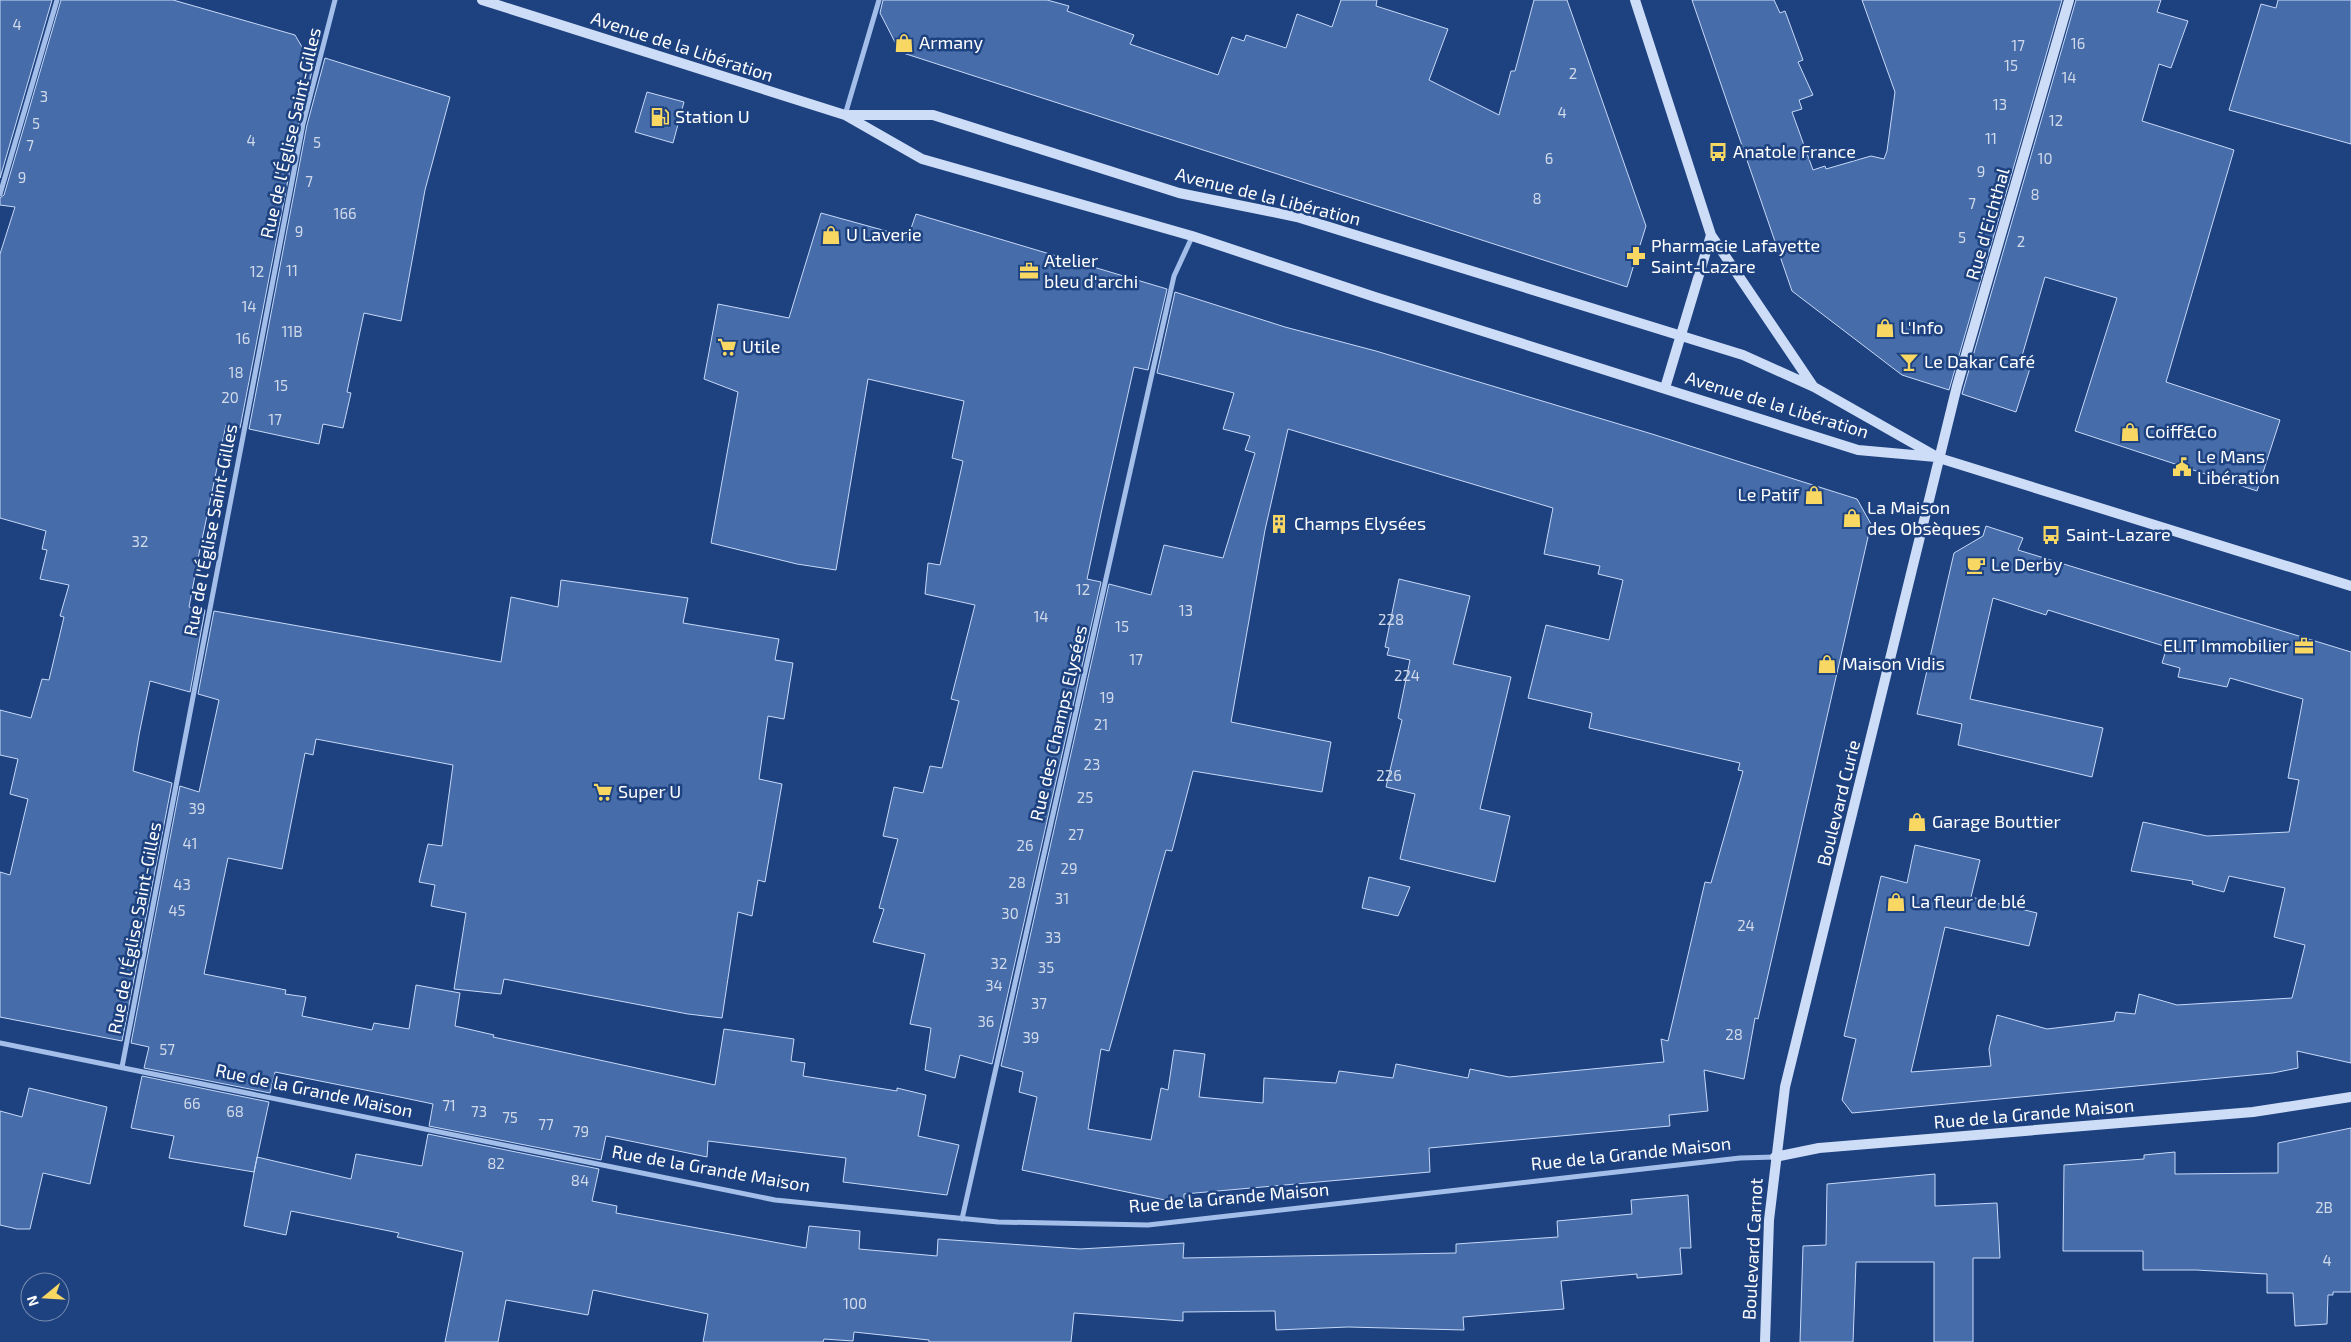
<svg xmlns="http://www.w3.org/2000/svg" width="2351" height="1342" viewBox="0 0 2351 1342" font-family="'Exo 2',sans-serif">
  <rect width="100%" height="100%" fill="#1e4280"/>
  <path fill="#466caa" stroke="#c7d9f7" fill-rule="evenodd" d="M0,0h52l-52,178z
    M61,0h112l122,35 10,17 11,3 -17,68 -59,305 -14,-3 -27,129 -10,53 16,3 -15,82 -40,-11 -11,54 -6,36 39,12 -50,258 -122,-24v-145l10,3 18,-76 -18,-5 8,-35 -18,-4v-45l31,8 11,-39 7,1 15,-63 -4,-1 9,-31 -29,-6 7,-29 -5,-1 4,-18 -46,-13v-264l15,-47 -15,-2v-7l4,-3z
    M883,0h164l22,6 -2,5 67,24 -4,9 88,31 14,-38 12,4 2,-6 40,13 11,-34 35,13 9,-27h36l-1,6 72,23 -19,51 70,35 12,-44h4l19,-71h33l79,226 -19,61 -727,-235 -20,-39z
    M1692,0h82l6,13 5,-2 18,49 -5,2 15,33 -14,5 3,9 -10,3 21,58 12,-4 1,3 45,-13 13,3 3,-8 8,-59 -33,-92h200l-113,390 -47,-15 -110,-84z
    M2076,0h85l-4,12 31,9 -17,47 -12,-4 -17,57 92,29 -68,232 114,38 -23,71 -182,-60 42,-133 -72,-21 -23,79 11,3 -17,53 -54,-18z
    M2278,0h73v144l-122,-34 32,-106 15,4z
    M325,58l125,39 -25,93 -24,131 -37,-8 -17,79 4,1 -8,35 -20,-4 -4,20 -70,-15 58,-304z
    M647,92l37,10 -11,41 -38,-11z
    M821,213l87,24 8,-23 251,75 -19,81 -14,-3 -32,142 -15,70 14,3 -109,482 -32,-9 -5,23 -30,-8 6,-42 -21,-4 15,-70 -52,-12 11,-33 -5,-1 19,-69 -15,-3 11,-49 29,6 7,-27 12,2 17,-67 -8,-2 24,-94 -50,-11 3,-31 12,2 23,-104 -11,-3 12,-57 -96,-22 -32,191 -39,-6 -86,-21 27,-151 -34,-13 14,-75 71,14z
    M1175,292l110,35 91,24 276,83 205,65 14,25 -113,495 -3,-1 -11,61 -40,-9 4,41 -39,4 1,11 -241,22 1,24 -246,22v10l-162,-34 15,-73 -18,-5 4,-20 -22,-6 108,-482 42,11 13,-50 59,13 32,-105 -10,-3 5,-14 -27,-7 11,-36 -77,-20zM1288,429l265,79 -9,46 56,12 -2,8 25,6 -14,60 -63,-15 -18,73 64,15 -3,15 151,35 -2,7 5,1 -32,112 -6,-1 -37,159 -7,-2 3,23 -155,15 -39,-8 -2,9 -72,-14 -3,14 -54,-7 -3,12 -72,-5 -1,25 -64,-6 6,-43 -31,-4 -6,40 -7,-2 -10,52 -63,-11 13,-80 8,2 57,-201 6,1 21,-80 129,21 9,-50 -100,-20 34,-192z
    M1986,526l37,12 -5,12 333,102v411l-54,-12 1,17 -25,5 -421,40 -10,-13 14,-61 -12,-3 37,-160 26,7 8,-38 65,15 -9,37 66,16 -8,33 -84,-19 -34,145 80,-6 -2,-17 8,-34 50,14 67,-8 2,-9 19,2 4,-20 38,11 115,-7 13,-53 -31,-8 11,-49 -56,-12 -5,16 -32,-8 1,-3 -62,-10 12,-49 64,14 82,-4 10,-52 -11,-2 15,-79 -73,-21 -3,9 -49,-10 2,-9 -18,-5 5,-16 -119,-37 -2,5 -53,-17 -23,101 133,29 -11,49 -134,-32 4,-21 -45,-10 37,-161 29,-17z
    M1399,579l71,17 -17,68 58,13 -31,132 30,7 -15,66 -95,-23 15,-65 -29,-7 16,-67 -4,-2 12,-58 -23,-5 2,-7 -4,-1z
    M561,580l127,18 -5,25 96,16 -4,21 18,3 -9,56 -16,-3 -9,63 23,5 -17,98 -7,-2 -6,36 -14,-4 -16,106 -34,-4 -184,-35 -3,15 -47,-5 12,-76 -35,-7 4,-21 -16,-3 9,-38 14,2 11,-81 -137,-26 -3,16 -8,-2 -23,116 -54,-11 -24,116 82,16 -1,4 21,3 -4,19 70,14 2,-7 35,6 7,-44 44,8 -5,33 39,9 -1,2 222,48 9,-56 70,10 -3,22 14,2 -2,13 94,15v-3l29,7 -8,41 41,9 -12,50 -104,-13 3,-24 -138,-17 -1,16 -101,-21 -5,24 -172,-34 4,-22 -38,-8 -120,-24 -5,21 -126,-25 5,-21 -18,-4 49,-257 19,6 20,-92 -21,-6 16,-83 287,51 10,-65 47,10z
    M1369,877l41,10 -12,29 -36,-8z
    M142,1076l127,26 -15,70 -85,-14 5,-22 -43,-8z
    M29,1088l78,19 -17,77 -47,-11 -13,56h-13l-17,-4v-114l22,6z
    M2351,1128v164h-18v3h-5l-1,29 -32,2 -2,-33h-26v-19l-71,-4h-53v-19h-80l1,-86 80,-6v-4l31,-3v22l103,-1v-30z
    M428,1134l171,35 -7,32 25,5 -1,7 190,35 3,-22 51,5 -1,18 78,7 1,-17 142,10 104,-6 -1,15 273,-5v-9l102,-7 -1,-16 75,-7 -1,-14 57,-5 3,53h-11l2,26 -45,4v-4l-76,7 3,28 -101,8 1,13 -116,-3 -72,3 -1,-19 -92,1v9l-109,-8 -3,29h-142v-2l-75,-8 -1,9 -29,-2 -1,3h-120l5,-28 -115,-24 -5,25 -82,-15 -8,42h-53l18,-90 -66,-15 2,-4 -108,-22 -5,24 -42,-9 13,-69 94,22 5,-25 66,12z
    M1935,1174v32l62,-3 3,55h-27v84h-39v-80h-78l-3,80h-53l3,-96 23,-1 1,-61z"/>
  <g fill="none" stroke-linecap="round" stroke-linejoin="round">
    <path stroke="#a3bee9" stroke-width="5" d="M845,115l34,-115
      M0,194l57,-194
      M0,1043l775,157 223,22 150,3 592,-67 35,-1
      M122,1067l181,-943 32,-124
      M962,1219l212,-943 18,-39"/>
    <path stroke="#ceddf7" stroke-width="10" d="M482,0l363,115 77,44 270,77 183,61 483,153 78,7
      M1635,0l76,235 102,151
      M845,115h88l246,78 118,24 446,138 71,32 125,71 412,128
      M1665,388l46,-153
      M1775,1157l44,-9 434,-36 98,-15
      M1765,1342l4,-122 16,-133 172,-701 112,-386"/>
  </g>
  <defs>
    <g id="shop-bare" transform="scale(1.5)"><path d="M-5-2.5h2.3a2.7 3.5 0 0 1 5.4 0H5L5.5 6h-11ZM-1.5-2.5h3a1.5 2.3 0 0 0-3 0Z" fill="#f8d762" stroke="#1e4280" stroke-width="2.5" paint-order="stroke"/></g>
    <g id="fuel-bare" transform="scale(1.5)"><path d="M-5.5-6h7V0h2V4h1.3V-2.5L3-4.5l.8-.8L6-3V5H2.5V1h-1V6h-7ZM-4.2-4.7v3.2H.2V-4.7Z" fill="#f8d762" stroke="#1e4280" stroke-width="2.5" paint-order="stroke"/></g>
    <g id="bus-bare" transform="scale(1.5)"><path d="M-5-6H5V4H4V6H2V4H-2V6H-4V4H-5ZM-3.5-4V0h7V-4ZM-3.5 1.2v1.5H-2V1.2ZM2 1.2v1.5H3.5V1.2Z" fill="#f8d762" stroke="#1e4280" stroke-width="2.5" paint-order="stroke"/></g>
    <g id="pharmacy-bare" transform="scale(1.5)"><path d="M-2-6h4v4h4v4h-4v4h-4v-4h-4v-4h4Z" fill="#f8d762" stroke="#1e4280" stroke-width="2.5" paint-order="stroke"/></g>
    <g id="office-bare" transform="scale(1.5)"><path d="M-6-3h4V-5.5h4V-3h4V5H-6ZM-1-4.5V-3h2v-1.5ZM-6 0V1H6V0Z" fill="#f8d762" stroke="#1e4280" stroke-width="2.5" paint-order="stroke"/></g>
    <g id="supermarket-bare" transform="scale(1.5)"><path d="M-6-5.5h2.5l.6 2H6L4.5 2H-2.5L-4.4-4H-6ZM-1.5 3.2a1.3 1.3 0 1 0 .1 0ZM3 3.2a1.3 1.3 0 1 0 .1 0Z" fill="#f8d762" stroke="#1e4280" stroke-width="2.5" paint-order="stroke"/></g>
    <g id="bar-bare" transform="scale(1.5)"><path d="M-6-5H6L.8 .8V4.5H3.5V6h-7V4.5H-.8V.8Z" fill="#f8d762" stroke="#1e4280" stroke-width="2.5" paint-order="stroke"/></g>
    <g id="civic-bare" transform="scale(1.5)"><path d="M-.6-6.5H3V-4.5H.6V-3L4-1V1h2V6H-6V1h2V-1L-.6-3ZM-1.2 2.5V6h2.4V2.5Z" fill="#f8d762" stroke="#1e4280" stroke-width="2.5" paint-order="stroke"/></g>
    <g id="building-bare" transform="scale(1.5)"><path d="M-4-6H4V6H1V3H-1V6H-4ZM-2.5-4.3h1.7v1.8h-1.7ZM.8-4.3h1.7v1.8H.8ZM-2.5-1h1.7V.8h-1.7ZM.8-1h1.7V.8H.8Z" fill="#f8d762" stroke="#1e4280" stroke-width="2.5" paint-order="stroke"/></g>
    <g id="cafe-bare" transform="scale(1.5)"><path d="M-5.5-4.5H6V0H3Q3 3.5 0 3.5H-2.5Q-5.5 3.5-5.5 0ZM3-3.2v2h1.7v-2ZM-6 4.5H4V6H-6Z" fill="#f8d762" stroke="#1e4280" stroke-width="2.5" paint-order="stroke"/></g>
  </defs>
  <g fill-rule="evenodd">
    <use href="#shop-bare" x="904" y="43"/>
    <use href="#fuel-bare" x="660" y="117"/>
    <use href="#bus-bare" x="1718" y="152"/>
    <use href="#shop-bare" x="831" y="235"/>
    <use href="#pharmacy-bare" x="1636" y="256"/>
    <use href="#office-bare" x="1029" y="271"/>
    <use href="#shop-bare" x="1885" y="328"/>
    <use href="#supermarket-bare" x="727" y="347"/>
    <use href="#bar-bare" x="1909" y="362"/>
    <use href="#shop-bare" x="2130" y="432"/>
    <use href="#civic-bare" x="2182" y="467"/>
    <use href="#shop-bare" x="1814" y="495"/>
    <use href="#shop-bare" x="1852" y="518"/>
    <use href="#building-bare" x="1279" y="524"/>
    <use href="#bus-bare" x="2051" y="535"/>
    <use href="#cafe-bare" x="1976" y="565"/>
    <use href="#office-bare" x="2304" y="646"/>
    <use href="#shop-bare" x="1827" y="664"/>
    <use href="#supermarket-bare" x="603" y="792"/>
    <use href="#shop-bare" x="1917" y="822"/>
    <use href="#shop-bare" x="1896" y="902"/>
  </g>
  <g text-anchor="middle" stroke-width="5" stroke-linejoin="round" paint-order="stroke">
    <g font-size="15" fill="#d1daea">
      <text x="17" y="30">4</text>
      <text x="2078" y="49">16</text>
      <text x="2018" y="51">17</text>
      <text x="2011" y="71">15</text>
      <text x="1573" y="79">2</text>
      <text x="2069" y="83">14</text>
      <text x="44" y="102">3</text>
      <text x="2000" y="110">13</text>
      <text x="1562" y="118">4</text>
      <text x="2056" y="126">12</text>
      <text x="36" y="129">5</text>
      <text x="1991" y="144">11</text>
      <text x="251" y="146">4</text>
      <text x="317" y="148">5</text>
      <text x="30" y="151">7</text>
      <text x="1549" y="164">6</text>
      <text x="2045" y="164">10</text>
      <text x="1981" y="177">9</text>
      <text x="22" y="183">9</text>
      <text x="309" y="187">7</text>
      <text x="2035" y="200">8</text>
      <text x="1537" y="204">8</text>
      <text x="1972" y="209">7</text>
      <text x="345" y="219">166</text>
      <text x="299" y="237">9</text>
      <text x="1962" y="243">5</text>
      <text x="2021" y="247">2</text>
      <text x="292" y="276">11</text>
      <text x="257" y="277">12</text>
      <text x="249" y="312">14</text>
      <text x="292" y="337">11B</text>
      <text x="243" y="344">16</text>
      <text x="236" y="378">18</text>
      <text x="281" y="391">15</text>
      <text x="230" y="403">20</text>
      <text x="275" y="425">17</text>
      <text x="140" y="547">32</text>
      <text x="1083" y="595">12</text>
      <text x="1186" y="616">13</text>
      <text x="1041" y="622">14</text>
      <text x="1391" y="625">228</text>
      <text x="1122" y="632">15</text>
      <text x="1136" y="665">17</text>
      <text x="1407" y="681">224</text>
      <text x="1107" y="703">19</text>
      <text x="1101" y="730">21</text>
      <text x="1092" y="770">23</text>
      <text x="1389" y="781">226</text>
      <text x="1085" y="803">25</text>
      <text x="197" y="814">39</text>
      <text x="1076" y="840">27</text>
      <text x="190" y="849">41</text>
      <text x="1025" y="851">26</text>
      <text x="1069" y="874">29</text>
      <text x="1017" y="888">28</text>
      <text x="182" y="890">43</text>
      <text x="1062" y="904">31</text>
      <text x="177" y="916">45</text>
      <text x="1010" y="919">30</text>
      <text x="1746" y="931">24</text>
      <text x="1053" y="943">33</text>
      <text x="999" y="969">32</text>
      <text x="1046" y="973">35</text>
      <text x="994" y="991">34</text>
      <text x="1039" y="1009">37</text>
      <text x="986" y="1027">36</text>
      <text x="1734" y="1040">28</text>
      <text x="1031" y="1043">39</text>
      <text x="167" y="1055">57</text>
      <text x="192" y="1109">66</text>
      <text x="449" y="1111">71</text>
      <text x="235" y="1117">68</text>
      <text x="479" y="1117">73</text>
      <text x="510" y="1123">75</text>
      <text x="546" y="1130">77</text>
      <text x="581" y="1137">79</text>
      <text x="496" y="1169">82</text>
      <text x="580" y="1186">84</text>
      <text x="2324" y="1213">2B</text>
      <text x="2327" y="1266">4</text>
      <text x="855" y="1309">100</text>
    </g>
    <g font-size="18" fill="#fff" stroke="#1e4280" text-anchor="start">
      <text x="919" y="49">Armany</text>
      <text x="675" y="123">Station U</text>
      <text x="1733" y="158">Anatole France</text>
      <text x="846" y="241">U Laverie</text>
      <text x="1651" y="252">Pharmacie Lafayette<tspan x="1651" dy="21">Saint-Lazare</tspan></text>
      <text x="1044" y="267">Atelier<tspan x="1044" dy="21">bleu d'archi</tspan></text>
      <text x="1900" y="334">L'Info</text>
      <text x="742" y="353">Utile</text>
      <text x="1924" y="368">Le Dakar Café</text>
      <text x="2145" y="438">Coiff&amp;Co</text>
      <text x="2197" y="463">Le Mans<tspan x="2197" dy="21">Libération</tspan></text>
      <text x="1799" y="501" text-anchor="end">Le Patif</text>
      <text x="1867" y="514">La Maison<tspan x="1867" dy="21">des Obsèques</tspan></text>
      <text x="1294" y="530">Champs Elysées</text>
      <text x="2066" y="541">Saint-Lazare</text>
      <text x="1991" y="571">Le Derby</text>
      <text x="2289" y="652" text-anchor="end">ELIT Immobilier</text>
      <text x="1842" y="670">Maison Vidis</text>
      <text x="618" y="798">Super U</text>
      <text x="1932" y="828">Garage Bouttier</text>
      <text x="1911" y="908">La fleur de blé</text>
    </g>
    <g font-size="18" fill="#fff" stroke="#1e4280">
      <text transform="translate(682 47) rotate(18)" y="6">Avenue de la Libération</text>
      <text transform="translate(291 133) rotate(-77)" y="6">Rue de l'Église Saint-Gilles</text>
      <text transform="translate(1268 197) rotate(14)" y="6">Avenue de la Libération</text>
      <text transform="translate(1988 224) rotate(-74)" y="6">Rue d'Eichthal</text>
      <text transform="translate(1777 405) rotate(17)" y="6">Avenue de la Libération</text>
      <text transform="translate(211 530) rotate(-79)" y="6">Rue de l'Église Saint-Gilles</text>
      <text transform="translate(1059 723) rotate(-77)" y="6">Rue des Champs Elysées</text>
      <text transform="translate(1839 803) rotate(-76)" y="6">Boulevard Curie</text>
      <text transform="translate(135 928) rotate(-79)" y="6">Rue de l'Église Saint-Gilles</text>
      <text transform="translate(314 1091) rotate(12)" y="6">Rue de la Grande Maison</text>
      <text transform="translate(2034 1114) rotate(-5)" y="6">Rue de la Grande Maison</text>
      <text transform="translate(1631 1154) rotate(-6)" y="6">Rue de la Grande Maison</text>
      <text transform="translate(711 1169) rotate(10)" y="6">Rue de la Grande Maison</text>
      <text transform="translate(1229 1198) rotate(-5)" y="6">Rue de la Grande Maison</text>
      <text transform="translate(1753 1249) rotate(-87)" y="6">Boulevard Carnot</text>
    </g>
  </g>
  <g transform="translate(45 1297) rotate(252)"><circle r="24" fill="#1e4280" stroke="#788eb3"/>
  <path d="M0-4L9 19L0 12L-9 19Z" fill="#f8d762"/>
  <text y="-8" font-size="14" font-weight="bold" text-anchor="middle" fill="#ffffff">N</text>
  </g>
</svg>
